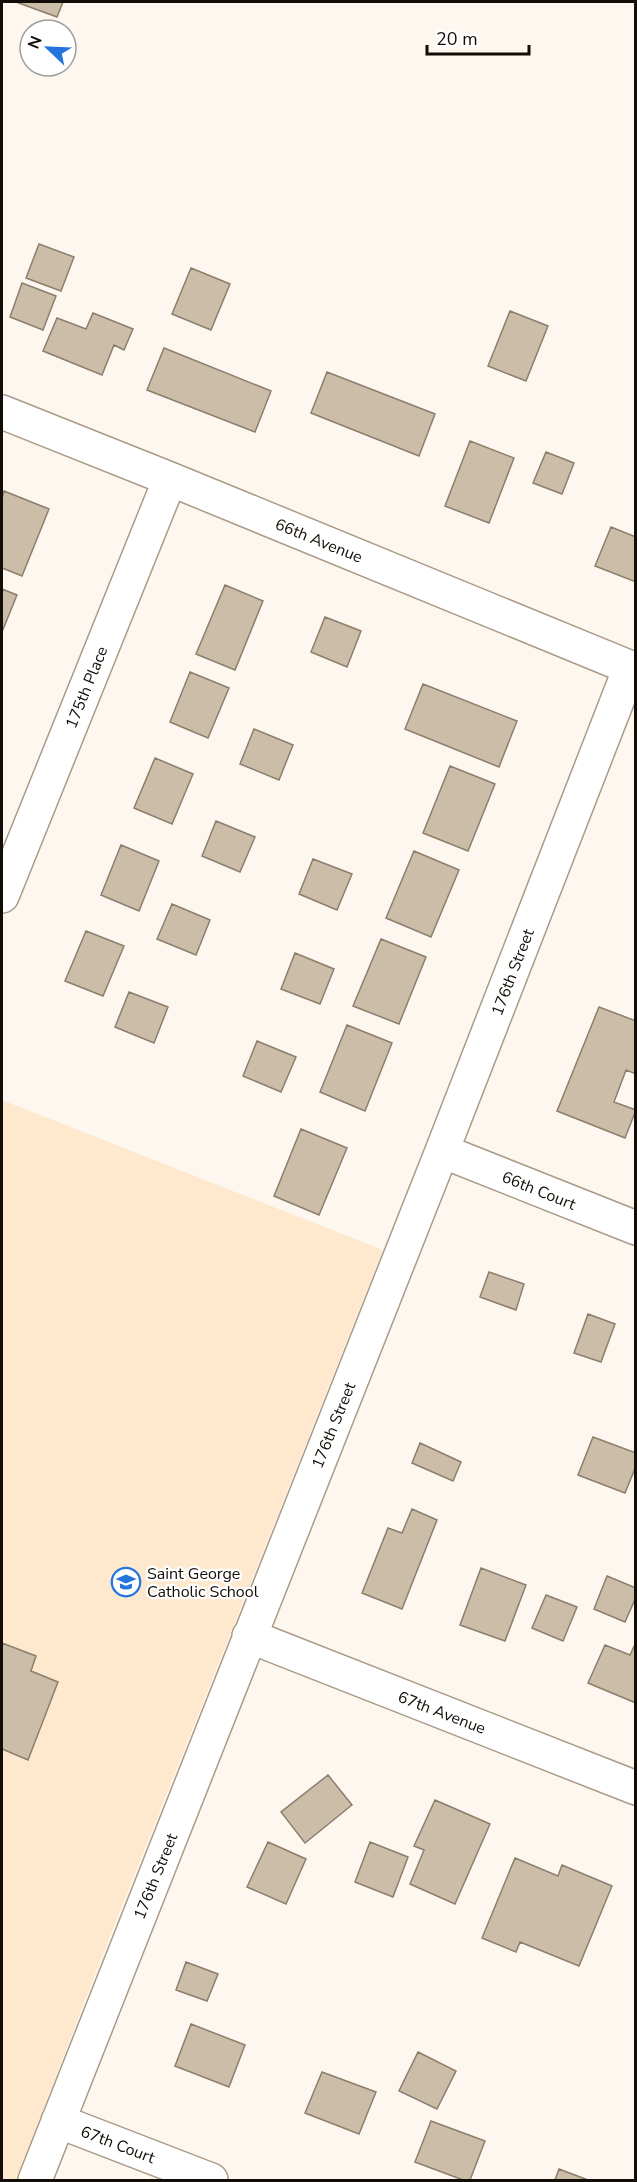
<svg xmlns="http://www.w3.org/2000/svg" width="637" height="2182" viewBox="0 0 637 2182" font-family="'Nunito Sans',sans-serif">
  <rect width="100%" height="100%" fill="#fef7ef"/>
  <path fill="#fee9ce" d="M2,1100l381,150 -280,704 -87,226h-14z"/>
  <path fill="#ccbda9" stroke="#8c7e6c" stroke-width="1.5" d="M16,2h47l-6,15z
    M39,244l35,13 -13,34 -35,-13z
    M191,268l39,16 -19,46 -39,-16z
    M22,283l34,13 -13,34 -33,-13z
    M510,311l38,15 -22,55 -38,-15z
    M93,313l40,16 -9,21 -10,-5 -12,30 -59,-24 14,-33 29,11z
    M164,348l107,43 -16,41 -108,-42z
    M327,372l108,42 -16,42 -108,-43z
    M470,441l44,17 -25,65 -44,-17z
    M546,452l28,11 -12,31 -29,-11z
    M4,491l45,18 -27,67 -20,-8v-70z
    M611,527l25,10v45l-41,-16z
    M225,585l38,16 -28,69 -39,-16z
    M2,589l15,6 -15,37z
    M325,617l36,14 -14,36 -36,-15z
    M190,672l39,16 -21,50 -38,-16z
    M423,684l94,37 -18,46 -94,-38z
    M254,729l39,16 -14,35 -39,-16z
    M155,758l38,16 -21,50 -38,-16z
    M450,766l45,18 -27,67 -45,-18z
    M216,821l39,16 -15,35 -38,-16z
    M121,845l38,16 -20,50 -38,-16z
    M414,851l45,19 -28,67 -45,-19z
    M313,859l39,15 -15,36 -38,-16z
    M172,904l38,16 -14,35 -39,-16z
    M86,931l38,15 -21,50 -38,-15z
    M381,939l45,18 -27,67 -46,-18z
    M295,953l39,16 -14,35 -39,-15z
    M129,992l39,15 -14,36 -39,-16z
    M599,1007l37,14v53l-10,-4 -12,32 22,8 -11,28 -68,-27z
    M347,1025l45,18 -27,68 -45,-19z
    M257,1041l39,16 -15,35 -38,-16z
    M301,1129l46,19 -28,67 -45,-19z
    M489,1272l35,12 -8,26 -36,-13z
    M588,1314l27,10 -14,38 -27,-9z
    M593,1437l43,16v13l-11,27 -47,-18z
    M420,1443l41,19 -8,19 -41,-18z
    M412,1509l25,11 -35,89 -40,-16 26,-65 14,5z
    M481,1568l45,17 -21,56 -45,-16z
    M607,1576l29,12v9l-11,25 -31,-13z
    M546,1595l31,12 -14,34 -31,-13z
    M636,1642v61l-48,-20 17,-38 25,10z
    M2,1643l34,13 -5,15 27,11 -30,78 -26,-11z
    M328,1775l24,30 -47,38 -24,-31z
    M435,1800l55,24 -35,80 -45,-20 14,-34 -10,-4z
    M268,1842l38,17 -20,45 -39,-17z
    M370,1842l38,15 -15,40 -38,-15z
    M515,1858l43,18 4,-11 50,21 -33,80 -59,-24 -4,10 -34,-14z
    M186,1962l32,12 -11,27 -31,-11z
    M191,2024l54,21 -16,42 -54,-21z
    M418,2052l38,19 -19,38 -38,-18z
    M322,2072l54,20 -17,42 -54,-21z
    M431,2121l54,20 -15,39h-7l-48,-18z
    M559,2169l29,11h-33z"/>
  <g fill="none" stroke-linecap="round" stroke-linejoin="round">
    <g stroke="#aa9b89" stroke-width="36">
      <path id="minor" d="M2,412l168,67 466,191
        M2,896l168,-417
        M442,1151l194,77
        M249,1636l387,152
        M58,2121l153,59
        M35,2180l407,-1029 188,-483"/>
    </g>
    <use href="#minor" stroke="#fff" stroke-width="33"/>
  </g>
  <defs>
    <g id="school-ring" transform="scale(1.5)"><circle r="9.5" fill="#fff" stroke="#2374df" stroke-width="1.5"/><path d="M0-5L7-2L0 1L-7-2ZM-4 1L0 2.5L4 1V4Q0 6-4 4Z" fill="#2374df"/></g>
  </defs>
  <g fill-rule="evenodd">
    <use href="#school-ring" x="126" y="1582"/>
  </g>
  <g text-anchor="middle" stroke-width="4.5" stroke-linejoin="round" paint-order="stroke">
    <g font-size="16" fill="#130d07" stroke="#fff">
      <text transform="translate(319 540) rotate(22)" y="6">66th Avenue</text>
      <text transform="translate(86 687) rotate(-68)" y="6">175th Place</text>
      <text transform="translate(512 972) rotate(-69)" y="6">176th Street</text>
      <text transform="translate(539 1190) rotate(22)" y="6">66th Court</text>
      <text transform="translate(333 1425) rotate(-68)" y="6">176th Street</text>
      <text transform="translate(442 1712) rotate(21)" y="6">67th Avenue</text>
      <text transform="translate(155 1876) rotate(-68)" y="6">176th Street</text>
      <text transform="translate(118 2144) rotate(21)" y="6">67th Court</text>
    </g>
    <g font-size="16" fill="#130d07" stroke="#fff" text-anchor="start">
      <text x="147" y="1579">Saint George<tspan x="147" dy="18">Catholic School</tspan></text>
    </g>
  </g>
  <rect width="637" height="2182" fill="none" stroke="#130d07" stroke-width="6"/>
  <g transform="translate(48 48) rotate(293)"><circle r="28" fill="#ffffff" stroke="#a19e9c" stroke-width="1.5"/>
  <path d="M0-4.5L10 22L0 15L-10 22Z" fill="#2374df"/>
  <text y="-9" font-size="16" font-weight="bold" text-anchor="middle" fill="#130d07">N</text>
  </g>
  <path d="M427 45v9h102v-9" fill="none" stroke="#130d07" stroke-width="3"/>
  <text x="436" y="45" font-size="18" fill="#130d07" stroke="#ffffff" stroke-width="4.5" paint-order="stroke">20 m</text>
</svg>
